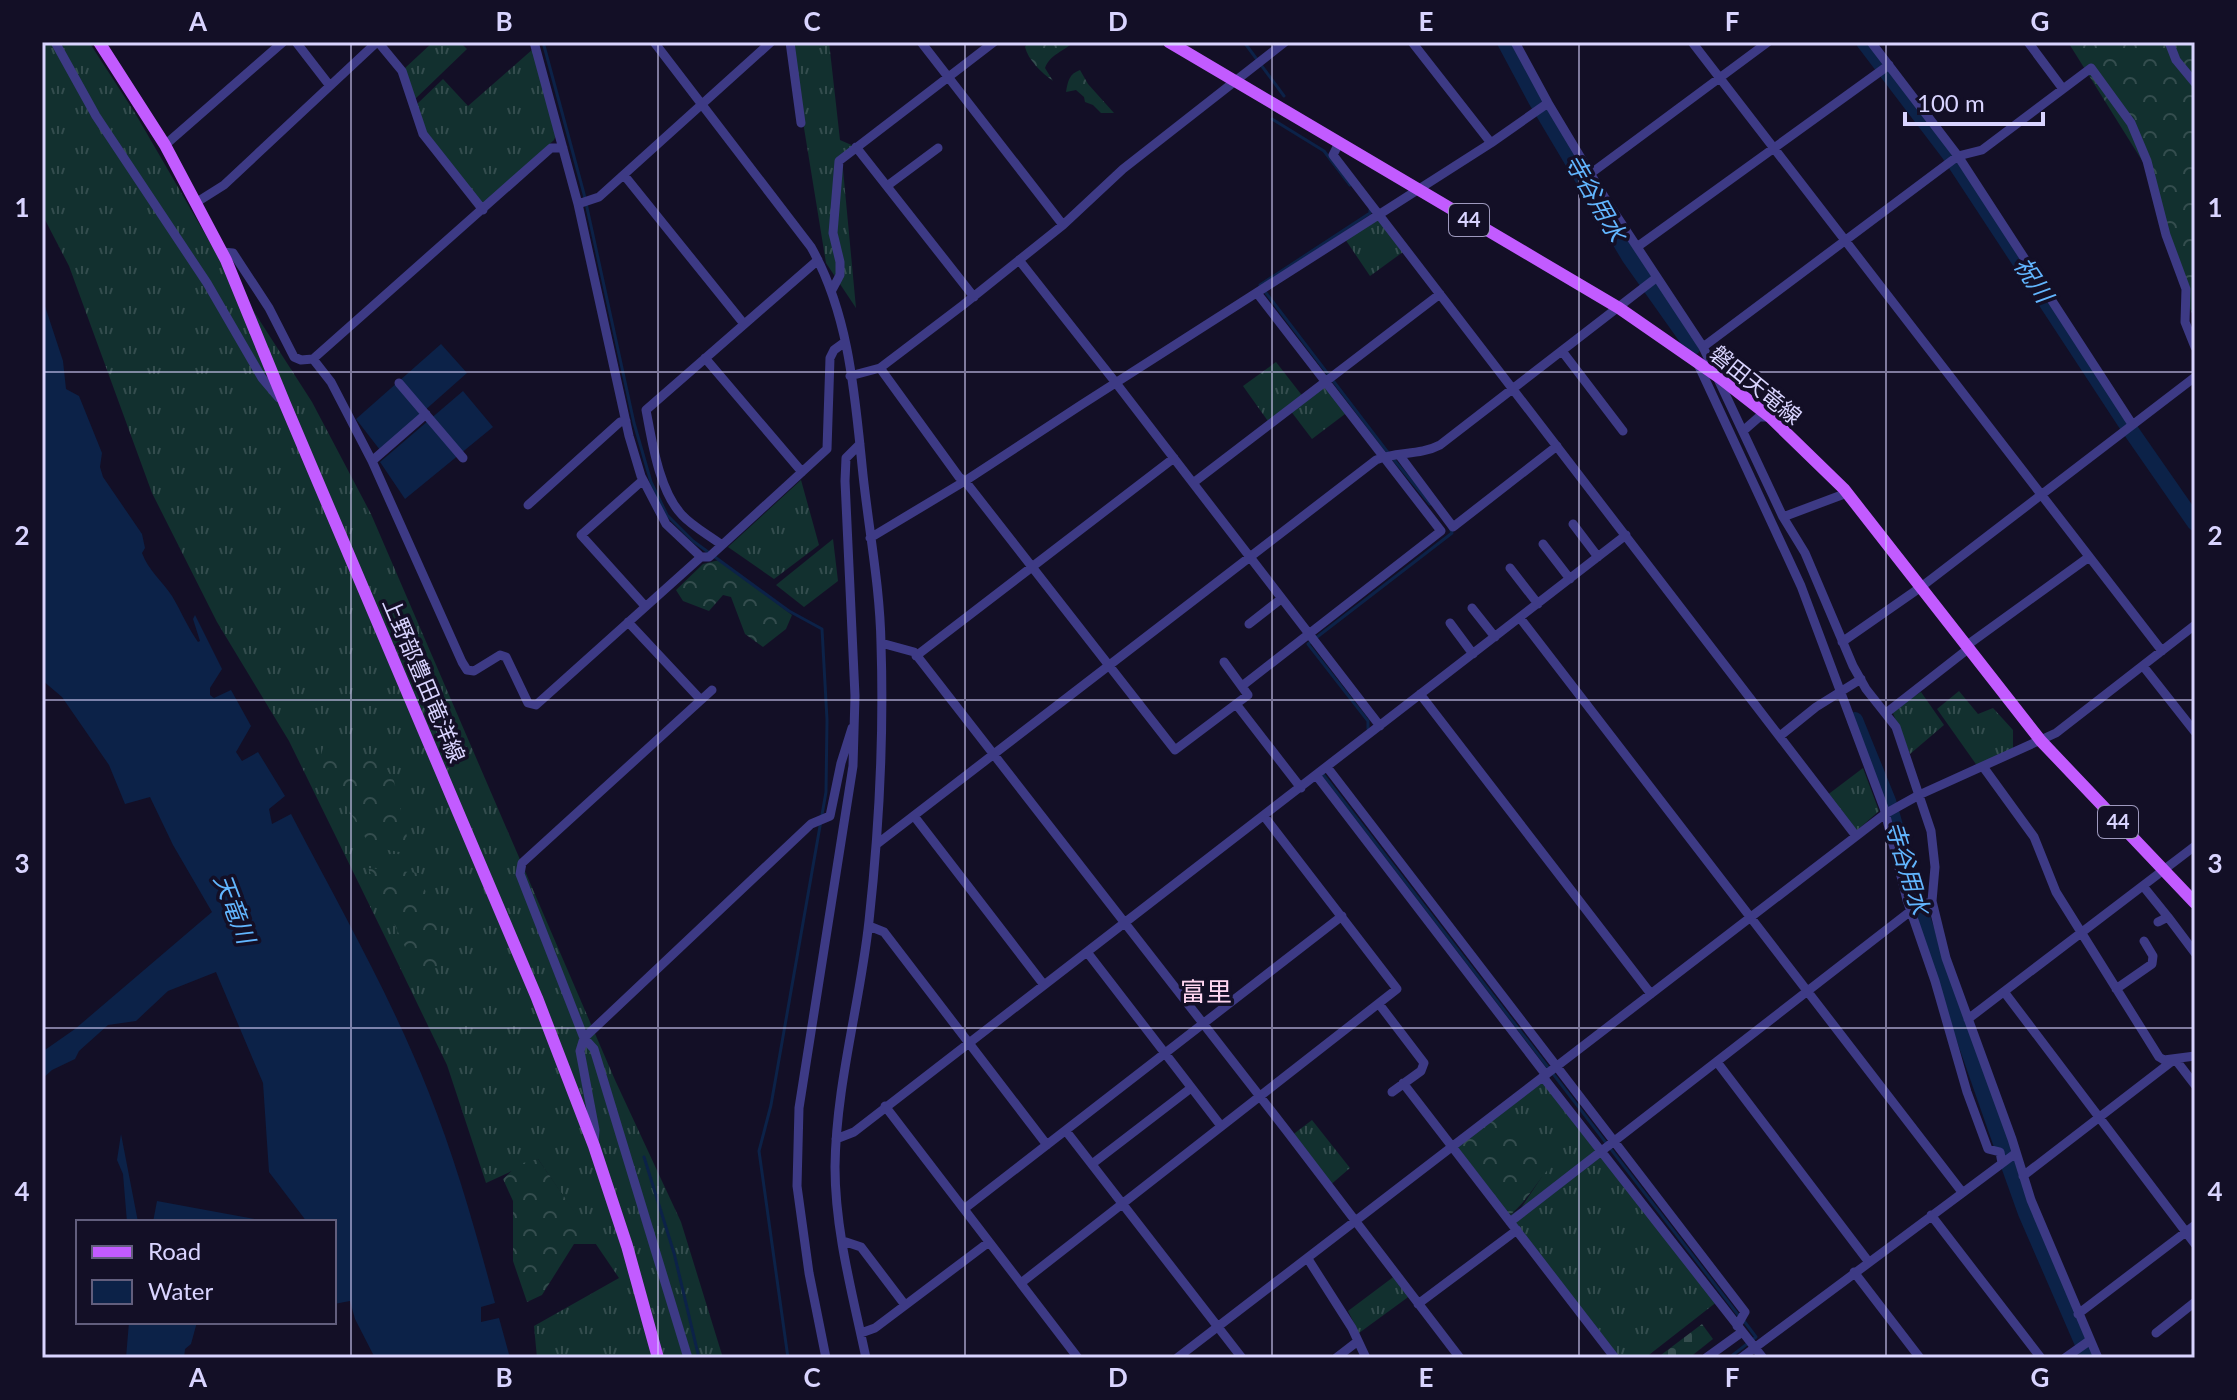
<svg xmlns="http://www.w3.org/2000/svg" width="2237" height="1400" viewBox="0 0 2237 1400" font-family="Lato,'Noto Sans JP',sans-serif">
  <defs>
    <pattern id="grass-tufts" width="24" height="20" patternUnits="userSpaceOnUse" patternTransform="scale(2)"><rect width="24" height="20" fill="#12302f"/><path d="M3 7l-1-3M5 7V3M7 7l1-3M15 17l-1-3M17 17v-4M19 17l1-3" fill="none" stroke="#344d4e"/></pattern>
    <pattern id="forest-crowns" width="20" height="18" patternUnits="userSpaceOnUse" patternTransform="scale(2)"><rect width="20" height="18" fill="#12302f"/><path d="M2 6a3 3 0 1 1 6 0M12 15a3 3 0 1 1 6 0" fill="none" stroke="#344d4e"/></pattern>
    <pattern id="cemetery-stones" width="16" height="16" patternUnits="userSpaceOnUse" patternTransform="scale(2)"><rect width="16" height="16" fill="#12302f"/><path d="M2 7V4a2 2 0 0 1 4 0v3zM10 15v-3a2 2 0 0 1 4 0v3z" fill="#344d4e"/></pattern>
  </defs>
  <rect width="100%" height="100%" fill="#130f26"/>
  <path fill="url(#grass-tufts)" d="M42,42h47l46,71 80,138 97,151 59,112 244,566 66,142 42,136h-186l-3,-32 85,-48 -81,-119 -52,24 -39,-118 -59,-122 -99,-202 -72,-119 -65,-129 -83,-227 -27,-52z
    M433,42h27l7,7 -53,51 -9,-32z
    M790,42h39l11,98 16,7 -14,12 14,149 -30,-45z
    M533,49l23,86 -2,5 -71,64 -57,-72 -10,-27 27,-26 25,27z
    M1378,218l25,34 -33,24 -25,-37z
    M1276,362l28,36 22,-16 23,29 -37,28 -22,-29 -20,14 -27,-38z
    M801,480l18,65 -45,34 -46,-32z
    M833,539l5,42 -34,26 -28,-22z
    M1959,691l19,23 15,-6 20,22v21l-35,16 -41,-58z
    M1921,692l23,33 -34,29 -18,-43z
    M1863,768l16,43 -25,22 -28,-37z
    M1543,1077l175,224 -73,57h-30l-108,-141 14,-9 28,-42 -54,-52z
    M1312,1120l38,48 -22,19 -37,-51z
    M1396,1275l15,20 -52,38 -11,-22z"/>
  <path fill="url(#forest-crowns)" d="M1028,42h45c-8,9 -23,12 -28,26l8,13c-11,-8 -25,-21 -28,-34z
    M2068,42h127v278l-9,-20 -35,-125z
    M1080,70l8,14 26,29h-13l-8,-8 -8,-3 -1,-5 -8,-7 -10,2c2,-11 3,-18 14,-22z
    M719,560l73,55 -6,14 -23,18 -18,-13 -14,-37 -8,-2 -14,16 -26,-10 -7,-11 27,-26z
    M324,745l57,15 13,21 17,73 -40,-7 -52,-86z
    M368,868l51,5 21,59 1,37 -28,-5z
    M1495,1114l30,17 25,36c-15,17 -25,38 -43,50l-54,-70z
    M538,1159l59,85h-23l-32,51 -15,7 -14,-41v-60l-10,-22 16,-15z"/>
  <path fill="url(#cemetery-stones)" d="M1702,1324l11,15 -24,19h-32z"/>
  <path fill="#0c2248" d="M42,297l21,64 3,28 13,7 23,57 -2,14 3,10 39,57 3,14 -3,5c6,17 20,28 30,43 9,15 16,32 26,46l2,-1 -7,-22 2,-4 27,54 -12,19v7l4,3 17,-8 20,36 -15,26 6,9 16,-9 27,44 -16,13 3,15 19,-10c48,92 100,182 138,279 27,68 47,139 66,210l-14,4v15l18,-4 11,40h-135l-20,-39 -5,-18 -16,3v-82h-27l-38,-50 -6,-89 -47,-111 -48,19 -32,30 -28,4 -29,26 -4,8 -23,11 -10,9v-27l33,-23 137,-117 -39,-67 -23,-48 -25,7 -16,-39 -47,-68 -20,-17z
    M441,344l26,29 -87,77 -24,-31z
    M463,391l30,36 -88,72 -25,-37z
    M121,1134l17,88h-11l-4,-48 -6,-14z
    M157,1201l114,21h-118z
    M129,1322h68l-6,22 -6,5 -1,9h-58z"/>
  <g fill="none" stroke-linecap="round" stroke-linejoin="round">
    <path stroke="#0c2248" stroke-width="3" d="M543,42l41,152 50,229 17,59 16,33 26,26 96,70 33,18 5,91 -1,72 -55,313 -12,46 29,207
      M1244,42l40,54
      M1272,119l52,32 26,34
      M1370,210v3l-110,72 126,165 44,54
      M1368,729v-8l-60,-77 144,-111 -2,-5
      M1322,773l417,543
      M644,1157l30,96 25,105
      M1729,1358l27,-21 -12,-16"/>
    <path stroke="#0c2248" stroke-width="16" d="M1505,42l31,58 94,158 63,89
      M1864,42l86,113 179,273 66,95
      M1855,720l33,81 28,99 85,243 25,70 63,145"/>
    <path stroke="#3d3a85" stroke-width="9" d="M55,42l41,74 111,167 55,95 17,20
      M296,42l34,44
      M378,42l24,29 21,63 60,76
      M534,42l44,162 51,232 12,40 25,48 35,33
      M654,42l157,205c39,69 44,151 52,228 6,56 17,112 18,169 3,92 -2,186 -12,277 -9,83 -33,163 -34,246 0,64 18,129 31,191
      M790,42l11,81
      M921,42l142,183
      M1412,42l79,101
      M1515,42l33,61 60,100 95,144 80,170 22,36 48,113 13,23 30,38 35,104 4,36 -3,34 14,57 66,181 19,61 67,158
      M1692,42l470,609
      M1871,42l87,114 174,268
      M2028,42l35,47
      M2169,42l7,18 19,23
      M1339,143l-6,12 523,681
      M165,145l118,-103
      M856,147l118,150
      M1590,174l178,-132
      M624,175l120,149
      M887,186l51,-38
      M197,202l27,-17 153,-143
      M578,204l21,-7 172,-155
      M1637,247l252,-182
      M222,252l11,1 36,55 25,49 7,3 12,-1 238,-211h12
      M1019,260l97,123 264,343
      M832,290l8,-15v-13l-7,-29 6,-72 155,-119
      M1703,347l255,-191 24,-6 109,-82 40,55 16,38 19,74 20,54 -1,33 10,25
      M1562,351l61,80
      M705,358l97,114
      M313,359l18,23 41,79 90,201 5,8 7,1 26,-16 6,2 22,46 8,2 165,-148h8l118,-108 3,-91 4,-8 11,-8
      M1698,364l103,222 83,222 23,92 28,81 32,111 21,57 12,3 2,11
      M880,368l79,109 6,4 210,269 73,-55 -24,-33
      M850,376l30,-8 83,-63 100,-80 60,-56 162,-127
      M399,383l64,75
      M1743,431l16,-14h11
      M1400,456l53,71 104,-81
      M372,461l54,-47
      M643,480l-62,55 64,71
      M1193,483l247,-189
      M528,505l92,-83 6,-1
      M1783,517l64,-24
      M1573,524l25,33
      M870,538l95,-57 116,-76 410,-262 57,-40
      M1543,544l27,35
      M722,545c-13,-10 -29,-18 -40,-30 -23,-24 -30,-74 -36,-105l172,-150
      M1510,568l28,36
      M1472,608l23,29
      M1520,618l442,574
      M628,622l73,78
      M1450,623l23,31
      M1249,624l32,-25
      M1842,642l79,-55 274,-210
      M881,643l33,9 372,478 174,228
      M1966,646l123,-89
      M916,656l258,-198
      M2143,666l52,66
      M1242,686l199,-155 -184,-238
      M1420,694l231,300
      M1236,704l65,84
      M1886,713l82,-64
      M1780,736l36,-29 45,-28
      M1327,767l418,545 -8,14
      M1984,768l50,69 22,55 103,165 5,3 31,-4
      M1316,775l230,300
      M914,816l130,169
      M877,844l499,-384c20,-9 43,-4 64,-15l216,-167
      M2143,886l25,31
      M2158,922l10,-5 27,36
      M869,926l15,6 163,213
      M1087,952l134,174
      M2116,989l36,-25 1,-8 -9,-15
      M2005,993l190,251
      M1379,1004l45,59 -3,8 -29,21
      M1968,1019l227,-173
      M1717,1062l151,199
      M1543,1077l220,281
      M1403,1083l212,275
      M885,1106l193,252
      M1066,1131l176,227
      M836,1139l18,-7 772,-597
      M594,1142l1,-12 -15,-79 4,-13 227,-214 19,-8 11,-53 11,-35
      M1092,1164l99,-76
      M2023,1176l152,-117 20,26
      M964,1209l378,-293
      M1931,1215l110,143
      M1510,1222l402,-312 20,-9
      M843,1241l18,6 44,58
      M1308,1259l44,69 14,30
      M1854,1272l66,86
      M1021,1283l376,-294 -133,-173
      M1418,1304l99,-74
      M2078,1314l117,-89
      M861,1333l14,-5 114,-86
      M2156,1333l39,-31
      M688,1358l-94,-309 -10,-11 -64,-164 2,-11 190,-173
      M826,1358l-17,-85 -12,-87 2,-78 54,-342 2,-70 -10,-215 1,-23 14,-14
      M1177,1358l708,-544 34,-19 137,-62 139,-108
      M1336,1358l22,-17
      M1706,1358l36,-26
      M1741,1358l275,-205
      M2065,1358l24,-17"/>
    <path stroke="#c25bff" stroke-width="12" d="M99,42l66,103 61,115 59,144 252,594 57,148 33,100 31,112
      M1169,42l450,266 101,70 50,39 74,72 197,252 154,162"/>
  </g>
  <path fill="none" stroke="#d9d4ff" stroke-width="2" stroke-opacity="0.55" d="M351,42v1316M658,42v1316M965,42v1316M1272,42v1316M1579,42v1316M1886,42v1316M42,372h2153M42,700h2153M42,1028h2153"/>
  <g text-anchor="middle" stroke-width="7" stroke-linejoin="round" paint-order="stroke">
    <g fill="#130f26" stroke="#9e99be" stroke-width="2">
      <rect x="1449" y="204" width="40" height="32" rx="6"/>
      <rect x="2098" y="806" width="40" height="32" rx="6"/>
    </g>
    <g font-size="20" font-weight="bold" fill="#d9d4ff">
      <text x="1469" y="227">44</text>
      <text x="2118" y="829">44</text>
    </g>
    <g font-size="22" fill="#d9d4ff" stroke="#130f26">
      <text transform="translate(1756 385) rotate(39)" y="8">磐田天竜線</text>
      <text transform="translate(424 680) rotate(67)" y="8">上野部豊田竜洋線</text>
    </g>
    <g font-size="24" font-style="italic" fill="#62b6ff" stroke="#130f26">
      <text transform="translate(1595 198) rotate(60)" y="8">寺谷用水</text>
      <text transform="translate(2033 280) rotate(56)" y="8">祝川</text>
      <text transform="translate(1907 868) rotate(73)" y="8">寺谷用水</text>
      <text transform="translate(234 909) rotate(69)" y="8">天竜川</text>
    </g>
    <g font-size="26" fill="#ffd6f0" stroke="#130f26">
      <text x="1206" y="1001">富里</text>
    </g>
  </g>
  <rect width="2237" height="1400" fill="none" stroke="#130f26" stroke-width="88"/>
  <rect x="76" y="1220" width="260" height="104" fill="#130f26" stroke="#625e7d" stroke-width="2"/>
  <rect x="92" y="1246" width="40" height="12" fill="#c25bff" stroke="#625e7d" stroke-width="2"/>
  <text x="148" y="1260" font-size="24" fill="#d9d4ff">Road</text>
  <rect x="92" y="1280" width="40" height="24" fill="#0c2248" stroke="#625e7d" stroke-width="2"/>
  <text x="148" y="1300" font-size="24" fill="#d9d4ff">Water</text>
  <path d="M1905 112v12h138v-12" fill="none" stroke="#d9d4ff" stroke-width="4"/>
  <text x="1917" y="112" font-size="24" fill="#d9d4ff" stroke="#130f26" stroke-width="6" paint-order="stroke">100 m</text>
  <rect x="44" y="44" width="2149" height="1312" fill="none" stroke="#d9d4ff" stroke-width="3"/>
  <g font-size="26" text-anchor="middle" font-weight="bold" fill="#d9d4ff">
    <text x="198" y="31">A</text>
    <text x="504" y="31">B</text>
    <text x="812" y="31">C</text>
    <text x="1118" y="31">D</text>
    <text x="1426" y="31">E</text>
    <text x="1732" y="31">F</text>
    <text x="2040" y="31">G</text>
    <text x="22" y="217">1</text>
    <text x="2215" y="217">1</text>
    <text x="22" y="545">2</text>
    <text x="2215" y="545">2</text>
    <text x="22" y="873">3</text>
    <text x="2215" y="873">3</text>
    <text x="22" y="1201">4</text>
    <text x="2215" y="1201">4</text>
    <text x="198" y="1387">A</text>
    <text x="504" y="1387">B</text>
    <text x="812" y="1387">C</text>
    <text x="1118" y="1387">D</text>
    <text x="1426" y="1387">E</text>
    <text x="1732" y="1387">F</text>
    <text x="2040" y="1387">G</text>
  </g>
</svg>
